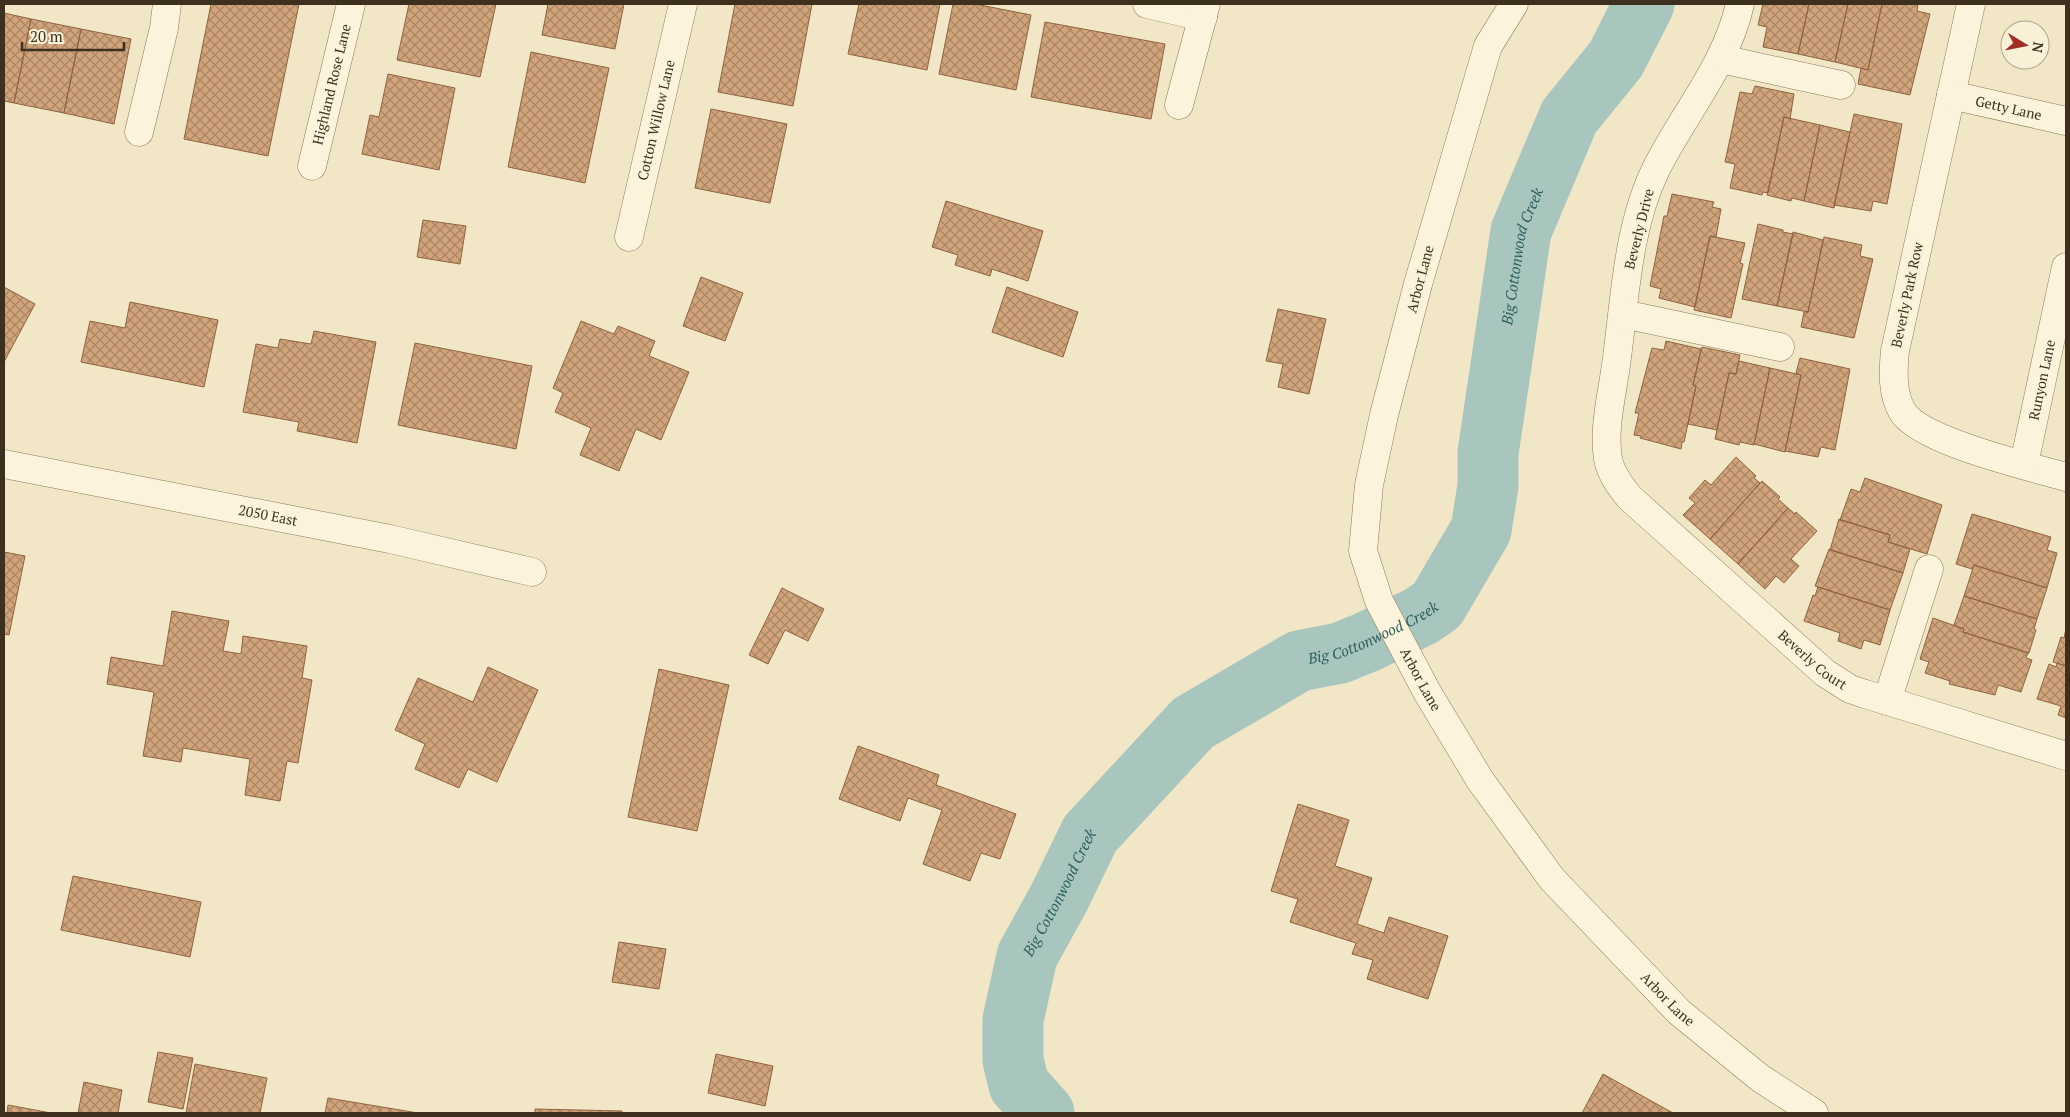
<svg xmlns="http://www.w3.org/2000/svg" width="2070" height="1117" viewBox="0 0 2070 1117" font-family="'PT Serif',serif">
  <defs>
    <pattern id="building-cross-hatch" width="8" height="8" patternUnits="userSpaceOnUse" patternTransform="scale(1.25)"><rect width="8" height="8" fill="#d1a47b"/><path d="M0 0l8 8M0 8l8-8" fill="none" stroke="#ab8664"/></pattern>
  </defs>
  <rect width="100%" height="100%" fill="#f1e7c7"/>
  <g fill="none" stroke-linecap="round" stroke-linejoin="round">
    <path stroke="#a8c5be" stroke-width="61" id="s1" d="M1044,1113l-25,-28 -6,-25v-40l14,-64 32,-58 31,-64 103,-111 106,-62 41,-8 27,-11 54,-26 16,-11 44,-75 7,-44v-33l33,-222 48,-114 47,-58 28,-55"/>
  </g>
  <path fill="url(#building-cross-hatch)" stroke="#8f633f" d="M211,4h88l-31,152 -84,-17z
    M409,4h87l-16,73 -83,-17z
    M548,4h76l-9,45 -73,-14z
    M735,4h77l-19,102 -75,-14z
    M859,4h81l-13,66 -79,-16z
    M953,4h22l56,11 -15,75 -77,-16z
    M1763,4h46l-11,50 -35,-7 4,-20 -9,-2z
    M1809,4h39l-13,58 -37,-8z
    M1848,4h34l-14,66 -33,-8z
    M1882,4h36l-1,7 13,3 -20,81 -52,-11 3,-16 7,2z
    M4,13l27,6 -17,84 -10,-2z
    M31,19l50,10 -17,84 -50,-10z
    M1045,22l120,22 -14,75 -120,-22z
    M81,29l50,10 -17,85 -50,-11z
    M531,52l78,16 -24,115 -77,-16z
    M388,74l67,14 -16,82 -77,-16 8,-39 9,2z
    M1755,86l39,8 -4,25 -6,-2 -16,76 -5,-1 -1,3 -32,-7 5,-24 -10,-2 15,-70 12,2z
    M711,109l76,15 -17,79 -75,-15z
    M1854,114l48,10 -15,80 -14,-3 -2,10 -37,-6z
    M1784,117l36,8 -16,76 -12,-3 -1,3 -24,-6z
    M1820,125l30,7 -16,76 -30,-7z
    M1672,194l42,8 -2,5 9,2 -5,28 -6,-1 -15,71 -36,-9 2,-9 -11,-3 14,-70h3z
    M946,201l97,30 -15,50 -36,-12 -2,7 -35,-11 3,-10 -26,-8z
    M423,220l43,6 -6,38 -43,-7z
    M1758,224l25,6v2l10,2 -16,72 -35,-7z
    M1793,232l30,8 -15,72 -31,-6z
    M1710,236l35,7 -5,20 3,1 -12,54 -37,-8z
    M1824,237l38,8 -2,11 13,3 -19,79 -53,-11 3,-15h4z
    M701,277l42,16 -18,48 -42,-15z
    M4,287l31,17 -31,58z
    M1007,287l71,25 -15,45 -71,-25z
    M130,302l88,18 -14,67 -123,-25 9,-41 35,7z
    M1278,309l48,10 -17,75 -31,-7 5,-23 -17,-3z
    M581,321l33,13 4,-8 37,15 -6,15 40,16 -28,68 -25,-11 -17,42 -39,-16 11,-27 -36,-16 8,-19 -10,-5z
    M314,331l62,11 -19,101 -60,-12 2,-9 -56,-10 13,-68 22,4 2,-9 31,5z
    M1666,341l35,8 -8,36 3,1 -12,56h-2l-1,7 -41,-11 1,-2 -7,-1 5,-22h-4l17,-65 12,2z
    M415,343l117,23 -16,83 -118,-24z
    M1702,347l38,8 -4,19 -7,-1 -12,57 -29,-6 8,-38 -3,-1z
    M1800,358l50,11 -15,81 -14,-3 -3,10 -33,-6 16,-76 -5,-2z
    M1739,361l31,7 -16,77 -14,-3 -1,3 -24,-6 14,-66 7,1z
    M1770,368l31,7 -16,77 -31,-8z
    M1736,457l20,19 -2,2 6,5 -50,56 -27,-24 12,-12 -6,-5 16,-18 6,5z
    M1865,478l77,27 -15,49 -39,-12 2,-7 -50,-15 11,-31 9,3z
    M1762,481l18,16 -2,2 10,9 -50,56 -28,-25z
    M1788,508l7,6 1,-2 21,19 -26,28 8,7 -15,17 -8,-7 -11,13 -27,-25z
    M1972,514l79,23 -4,13 10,3 -10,35 -73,-23 -2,4 -16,-5z
    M1839,519l51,16 -2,7 22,7 -7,24 -73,-23z
    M1829,549l74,24 -13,37 -75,-24z
    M4,552l21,4 -16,79 -5,-1z
    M1974,565l73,23 -10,31 -73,-23z
    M1818,587l72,23 -10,35 -16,-5 -3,9 -23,-8 2,-8 -36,-12 9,-26 2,1z
    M782,588l42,21 -16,32 -23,-11 -17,34 -19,-9z
    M1964,596l73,23 -3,10 2,1 -7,23 -66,-21 1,-3 -10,-4z
    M172,611l57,10 -6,30 18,3 2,-18 64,10 -5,32 10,2 -14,83 -11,-2 -7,40 -35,-6 5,-36 -67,-11 -2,14 -38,-6 11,-64 -47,-8 4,-27 52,9z
    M1933,618l31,11 -1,3 65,21 -2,5 6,2 -11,32 -23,-7 -3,10 -46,-11 1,-3 -25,-8 4,-11 -9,-3z
    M2066,629v37l-13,-4 8,-25 3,1z
    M2057,663l9,3v52l-8,-3 3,-9 -24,-7 12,-35 7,3z
    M488,667l50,23 -41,92 -29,-13 -9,19 -44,-19 10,-25 -30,-14 23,-52 55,24z
    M659,669l70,16 -32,146 -69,-14z
    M858,746l81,29 -3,10 80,29 -16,45 -19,-6 -11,28 -47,-17 19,-54 -34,-12 -8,23 -61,-22z
    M1298,804l51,16 -14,46 37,12 -15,46 27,9 5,-16 59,19 -20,63 -61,-20 6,-19 -21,-6 4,-11 -66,-21 8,-23 -27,-8z
    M73,876l128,26 -11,55 -129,-27z
    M619,942l47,7 -7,40 -47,-7z
    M158,1052l35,6 -10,51 -35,-7z
    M716,1054l57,12 -8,40 -57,-13z
    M195,1064l72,14 -7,35h-74z
    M1603,1074l70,39h-91z
    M84,1082l38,8 -4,23h-40z
    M328,1098l90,15h-93z
    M8,1105l43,8h-44z
    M535,1109l87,2v2h-87z"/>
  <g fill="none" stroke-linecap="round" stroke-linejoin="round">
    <g stroke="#8e795b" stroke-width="29">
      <g id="minor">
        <path d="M1147,4l56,13"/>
        <path id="s2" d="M1514,4l-26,42 -70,238 -34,131 -15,70 -6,66 16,50 48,91 53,88 72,99 127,133 81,66 54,35"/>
        <path id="s3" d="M1740,4c-14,62 -56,109 -84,165 -29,59 -31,131 -40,196 -4,30 -13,63 -8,94 3,15 12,27 22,39l195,175 25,16 15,5 201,62"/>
        <path d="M1971,4l-76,347c-2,20 -3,42 7,60 17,30 129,56 164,66"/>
        <path d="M1721,59l120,26"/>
        <path id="s4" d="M1951,95l115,26"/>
        <path d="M1179,105l27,-101"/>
        <path d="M139,132l25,-104 3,-24"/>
        <path id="s5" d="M312,166l39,-162"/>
        <path id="s6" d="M629,237l54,-233"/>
        <path d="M1623,314l157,33"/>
        <path id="s7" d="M4,464l386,75 142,33"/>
        <path id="s8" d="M2024,464l42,-197"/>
        <path d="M1887,701l42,-132"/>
      </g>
    </g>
    <use href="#minor" stroke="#fbf3db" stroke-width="28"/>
  </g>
  <g text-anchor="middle" stroke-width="4.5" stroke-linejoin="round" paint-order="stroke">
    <g font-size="14" fill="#3e301f" stroke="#f8f0d7">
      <text dy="5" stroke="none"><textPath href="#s5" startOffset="84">Highland Rose Lane</textPath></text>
      <text dy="5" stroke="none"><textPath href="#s4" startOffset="59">Getty Lane</textPath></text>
      <text dy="5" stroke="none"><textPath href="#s6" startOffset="120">Cotton Willow Lane</textPath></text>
      <text transform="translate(1639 229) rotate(-76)" y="5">Beverly Drive</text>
      <text transform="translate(1420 279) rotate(-75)" y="5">Arbor Lane</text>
      <text transform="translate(1907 295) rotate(-78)" y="5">Beverly Park Row</text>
      <text dy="5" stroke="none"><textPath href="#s8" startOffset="86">Runyon Lane</textPath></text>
      <text dy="5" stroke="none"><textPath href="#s7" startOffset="269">2050 East</textPath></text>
      <text dy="5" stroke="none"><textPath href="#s3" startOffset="771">Beverly Court</textPath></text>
      <text dy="5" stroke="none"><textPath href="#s2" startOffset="712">Arbor Lane</textPath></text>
      <text dy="5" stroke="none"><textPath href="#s2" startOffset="1118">Arbor Lane</textPath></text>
    </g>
    <g font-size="15" font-style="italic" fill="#2e5e5e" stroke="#f8f0d7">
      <text dy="5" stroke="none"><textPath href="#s1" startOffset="1095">Big Cottonwood Creek</textPath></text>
      <text dy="5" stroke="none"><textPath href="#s1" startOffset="660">Big Cottonwood Creek</textPath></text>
      <text dy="5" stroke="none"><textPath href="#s1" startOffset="240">Big Cottonwood Creek</textPath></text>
    </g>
  </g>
  <rect width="2070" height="1117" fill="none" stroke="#3e301f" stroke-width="10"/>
  <g transform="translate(2025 45) rotate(100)"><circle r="24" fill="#f8f0d7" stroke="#aea38d"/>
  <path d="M0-4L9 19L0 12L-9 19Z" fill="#a12d27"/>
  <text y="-8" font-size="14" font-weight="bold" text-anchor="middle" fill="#3e301f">N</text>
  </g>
  <path d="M22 42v8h102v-8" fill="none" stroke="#3e301f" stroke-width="2.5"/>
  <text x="30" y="42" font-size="15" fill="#3e301f" stroke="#f8f0d7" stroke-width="4" paint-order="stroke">20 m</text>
</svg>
